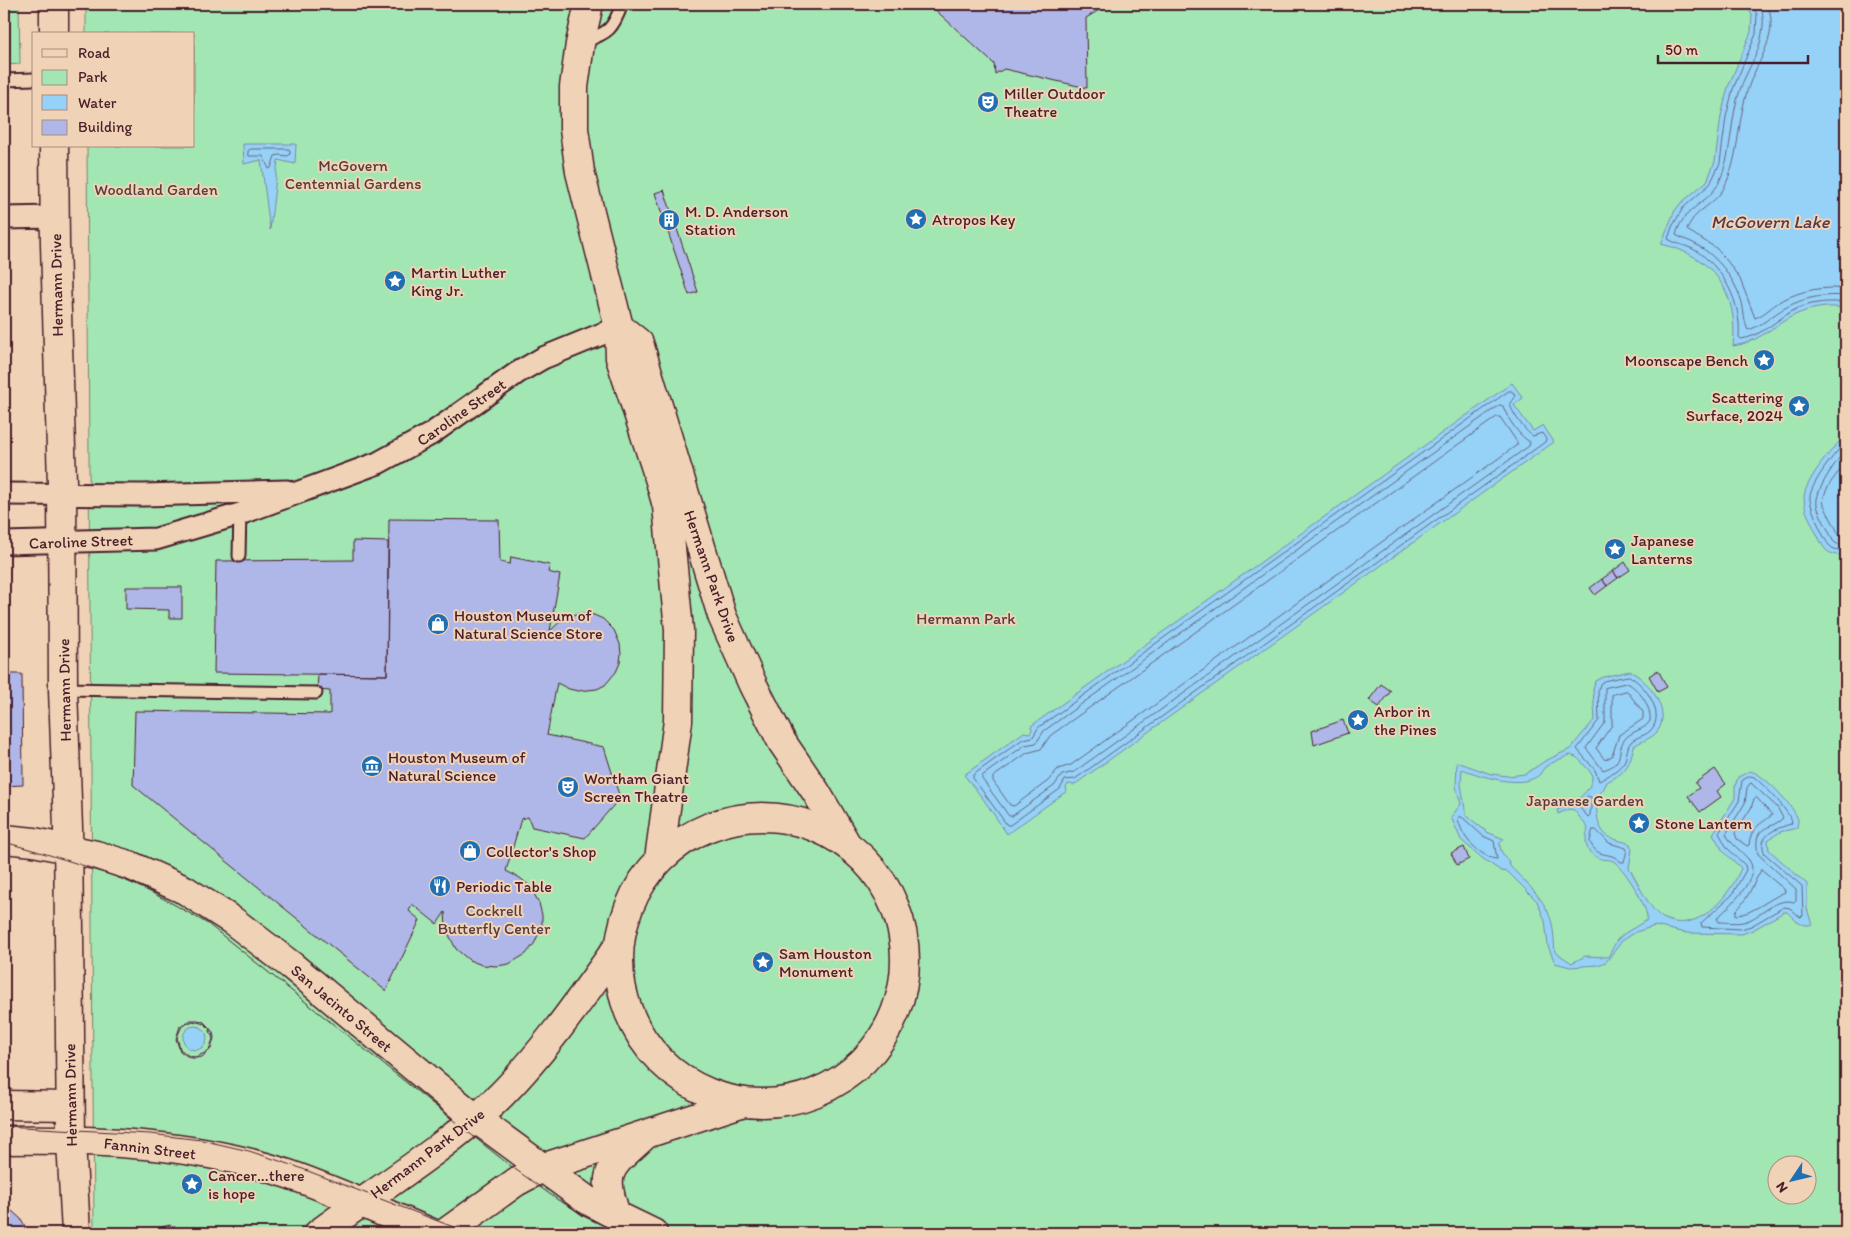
<svg xmlns="http://www.w3.org/2000/svg" width="1850" height="1237" viewBox="0 0 1850 1237" font-family="Itim,sans-serif">
  <rect width="100%" height="100%" fill="#f0d3b6"/>
  <filter id="ink" filterUnits="userSpaceOnUse"><feTurbulence type="fractalNoise" baseFrequency=".02" numOctaves="2"/><feDisplacementMap in="SourceGraphic" scale="10" xChannelSelector="R" yChannelSelector="G"/><feConvolveMatrix kernelMatrix="1 2 1 2 8 2 1 2 1" color-interpolation-filters="sRGB"/></filter>
  <g filter="url(#ink)">
    <path fill="#a2e7b3" stroke="#76836f" fill-rule="evenodd" d="M4,4h15l1,60 -16,1z
      M86,4h1760v1229h-1752l-7,-1087h107v-112h-108zM1778,1164h30v30h-30z"/>
    <path fill="#96d1f7" stroke="#788aa5" fill-rule="evenodd" d="M1746,4h100v304c-19,-3 -39,0 -57,10 -19,11 -33,25 -56,28 6,-54 -20,-90 -72,-102l13,-32 6,-8 27,-23 8,-20 6,-45 7,-29 23,-55 1,-17z
      M243,144h53l-1,20 -17,-4 -8,70 -9,-70 -17,4z
      M1512,383l11,15 -9,7 19,26 10,-6 11,17 -480,343 -6,-1 -2,4 1,3 -60,43 -23,-34 -20,-25 60,-43 6,1 2,-3 -1,-4z
      M1846,435v118c-7,4 -15,2 -21,-4 -3,-3 -17,-33 -19,-38 -1,-4 -2,-12 -2,-15 3,-18 29,-49 42,-61z
      M1630,671c18,9 43,40 27,61 -6,7 -16,9 -23,14 -5,21 -8,26 -27,36l-4,8 -6,6c-1,15 -1,38 17,43 5,2 10,2 16,5l2,5 -3,19c9,14 20,42 34,50 34,18 67,-22 78,-50l-18,-17 -10,-17 22,-36v-12l3,-9 12,-6c13,2 45,36 48,49 0,3 -1,6 -1,8l-17,4 -12,8 1,10 38,34v25l5,15c-11,4 -17,-4 -25,-12h-3l-31,18 -11,4 -56,-1 -31,-7 -19,6 -14,9 -16,21 -8,3 -28,2 -15,-4 -7,-17 -3,-25 -8,-20 -29,-29 -7,-1 -19,-13 -21,-18 -10,-23 10,-13 -5,-17 1,-25 34,12 17,2 17,-2 20,-13 25,-12 25,-30 -2,-29 2,-9 8,-4zM1570,755c8,2 10,5 15,11 3,3 6,6 7,10 1,16 -22,30 -35,34l1,4 11,-5 5,1 14,18c-4,14 -3,26 13,31 4,1 9,0 12,2 11,6 36,47 34,59l-22,13 -8,7 -9,17 -23,-1 -13,7 -17,-11c-1,-10 -1,-19 -3,-28 -5,-24 -26,-41 -42,-58 -2,-9 -11,-12 -10,-23l4,-4 -17,-7 -21,-17 -5,-31 1,-15c18,7 58,20 76,7 3,-2 4,-6 7,-9 8,-5 17,-9 25,-12z
      M183 1038a12 12 0 1 1 24 0a12 12 0 1 1-24 0Z"/>
    <g fill="none" stroke-linecap="round" stroke-linejoin="round">
      <path stroke="#68667d" stroke-width="1" d="M1751,4l6,10 -1,20 -23,55 -7,28 -6,46 -10,21 -27,24 -11,19 -4,12c7,5 17,6 25,10 30,17 49,54 46,88l2,2c17,-2 31,-15 45,-24 17,-12 40,-15 60,-12
        M1759,4c5,9 5,18 3,29 -2,20 -16,38 -22,57 -11,31 -7,66 -23,96 -12,19 -34,22 -41,49 6,4 15,6 21,10 21,12 36,32 44,54 3,9 3,24 7,31 14,-4 24,-15 37,-22 19,-11 40,-14 61,-12
        M1767,4c5,9 5,23 2,34 -5,19 -18,37 -23,57 -9,31 -7,63 -22,93 -9,17 -32,23 -37,42l29,18 12,14 12,17 15,39c9,-3 17,-12 26,-17 20,-11 43,-15 65,-12
        M251,149h37l2,1v4l-2,2 -9,-1 -4,1 -4,12 -2,1 -6,-13h-14l-1,-5z
        M1509,391h3l3,5 -5,7c0,7 16,30 23,33l9,-3 4,6 -1,3 -470,337 -10,1 -5,9 -50,36h-3l-34,-47v-3l50,-36 10,-2 5,-9z
        M1500,405l3,1c4,12 16,30 27,36l-1,4 -455,326 -12,3 -8,11 -42,30h-3l-27,-37v-3l43,-31 11,-2 8,-12z
        M1497,417h3l17,25v3l-446,320 -13,4 -10,12 -34,25 -4,-1 -17,-24v-4l34,-24 14,-4 9,-13z
        M1846,442c-10,9 -34,40 -36,54 -2,7 14,44 19,49 5,6 11,5 17,4
        M1846,450c-9,10 -32,41 -29,55 2,10 12,25 16,36l4,3 9,-1
        M1846,462c-7,11 -26,29 -22,43 4,10 11,20 15,30h7
        M1629,676c16,8 37,38 22,54 -5,6 -14,6 -20,12 -4,4 -4,13 -6,18 -3,8 -20,18 -26,21l-4,-11 -18,-21 22,-29 -1,-29 2,-7 4,-3z
        M1627,683c12,5 25,25 23,38 -6,10 -18,9 -25,18 -10,13 1,24 -22,31l-17,-22 19,-26v-34z
        M1627,691l16,21v7l-24,16 -7,21 -7,4 -9,-12 16,-23v-30z
        M1750,776l4,1c15,13 28,26 38,44l-1,3c-14,4 -35,11 -26,30l37,32 1,30 -3,1 -10,-9 -6,-1 -33,19 -10,3 -39,-2 -1,-4 31,-28 14,-25 -1,-5 -18,-17 -8,-15 20,-32 3,-20z
        M1751,783l26,24 6,11c-13,13 -31,6 -25,36l38,35v12l-2,1c-18,-5 -31,13 -47,19 -9,3 -19,1 -28,1l-2,-4c11,-10 45,-41 32,-58 -8,-10 -18,-15 -23,-26l19,-31 2,-15z
        M1588,796l4,2 -2,17 -2,2 -10,-11z
        M1757,798l15,17c-11,9 -22,13 -23,30l-2,1 -10,-7 -2,-6 16,-25 3,-9z
        M1459,817h3l21,19 11,5 3,18c-10,0 -24,-12 -30,-20 -4,-5 -7,-13 -9,-19z
        M1593,830h3l13,13 17,5 1,2 -3,12h-3c-13,-13 -22,-1 -31,-20z
        M1761,870l23,19 1,3c-15,6 -34,23 -49,23v-4c12,-12 17,-27 25,-41z"/>
    </g>
    <path fill="#aeb7e8" stroke="#4a1f2b" fill-rule="evenodd" d="M929,4h180l-23,14 1,70 -83,-19 -9,5 -1,-10z
      M664,190l34,102 -9,3 -34,-102z
      M389,519l110,1 1,42 10,2 1,-7 39,8 -2,7 12,3 -10,56 16,-15 16,-3 12,2 9,4 11,11 6,14 1,10 -1,9 -4,9 -11,13 -8,4 -19,2 -9,-2 -12,-6 -10,52 57,12 16,51 -35,40 -53,-11 -4,-10 -7,2 -15,52 14,7 10,8 9,17 3,12v11l-8,18 -8,10 -17,10 -12,2 -15,-1 -13,-5 -13,-11 -10,-20 -1,-17 -8,12 -25,-20 -3,7 11,9 -34,71 -253,-206 2,-74 195,3v-23l-13,-1 1,-16 69,1z
      M353,541l35,1 -1,133 -173,-2 2,-112 137,-1z
      M1625,562l5,8 -12,8 -5,-7z
      M1613,571l5,7 -11,8 -5,-7z
      M1602,579l5,7 -12,9 -5,-7z
      M126,587h56v31h-13v-8l-43,-1z
      M1658,670l9,17 -9,5 -9,-16z
      M4,674h18l1,111 -19,1z
      M1381,684l10,7 -12,16 -10,-7z
      M1343,720l5,13 -34,12 -2,-14z
      M1715,769l11,15 -9,7 4,6 -21,15 -12,-16 11,-8 -4,-5z
      M1464,847l5,12 -12,6 -6,-12z
      M191,1020h7l6,2 9,10 1,6 -3,11 -9,8 -6,1h-6l-10,-7 -4,-12 4,-13zM193,1021l12,3 4,4 4,11 -4,11 -4,3 -10,4 -6,-1 -9,-7 -3,-12 5,-11z
      M4,1204l17,15 8,14h-25z
      M170,1225l3,4v4h-12l1,-6z"/>
    <g fill="none" stroke-linecap="round" stroke-linejoin="round">
      <g stroke="#4a1f2b" stroke-width="15">
        <path id="service" d="M581,43c27,-11 31,-11 41,-39
          M4,80l30,-1
          M239,556l1,-45
          M63,689l253,4"/>
      </g>
      <g stroke="#4a1f2b" stroke-width="25">
        <path id="minor" d="M4,218l51,-1
          M4,494l139,1 144,-4
          M4,543l152,-4 84,-25 138,-51 53,-29 86,-61 26,-15 76,-31"/>
      </g>
      <g stroke="#4a1f2b" stroke-width="31">
        <path id="tertiary" d="M54,4v30
          M589,4l-9,40 -6,43v42l6,43 39,155 1,31 40,123 7,25 12,124 -1,91 -19,138
          M54,146l1,98 7,239 1,206 5,139 3,313 5,92
          M619,327l20,16 83,273 31,69 29,57 34,50 30,51
          M619 960a143 143 0 1 1 286 0a143 143 0 1 1-286 0Z
          M319,1233c58,-43 122,-82 175,-131 46,-44 88,-105 125,-157
          M445,1233l71,-51 26,-14 199,-65"/>
      </g>
      <g stroke="#4a1f2b" stroke-width="31">
        <path id="primary" d="M4,839l30,3 62,13 33,10 56,25 48,31 59,45 183,152 98,72 18,13 62,30
          M4,1105l66,1
          M4,1140c90,-2 199,5 284,34 49,17 96,39 144,59
          M617,1217c-18,-48 -6,-50 28,-82"/>
      </g>
      <use href="#service" stroke="#f0d3b6" stroke-width="11"/>
      <use href="#minor" stroke="#f0d3b6" stroke-width="21"/>
      <use href="#tertiary" stroke="#f0d3b6" stroke-width="28"/>
      <use href="#primary" stroke="#f0d3b6" stroke-width="28"/>
      <path stroke="#4a1f2b" stroke-width="1" d="M4,842c40,11 81,23 120,38 29,12 57,28 84,44l300,240 50,36 59,33
        M4,1126l146,8 51,6 48,11 46,15 174,67"/>
    </g>
  </g>
  <defs>
    <g id="theatre-disc" transform="scale(1.125)"><circle r="9.5" fill="#1f6fb2" stroke="#f0d3b6"/><path d="M-5-5.5Q0-4 5-5.5V0Q5 5 0 6Q-5 5-5 0ZM-3.3-2.5H-1v1.5H-3.3ZM1-2.5H3.3v1.5H1ZM-2.8 1Q0 5.5 2.8 1Z" fill="#fff"/></g>
    <g id="sight-disc" transform="scale(1.125)"><circle r="9.5" fill="#1f6fb2" stroke="#f0d3b6"/><path d="M0-6L1.8-2.2L6-1.7L2.9 1.2L3.7 5.4L0 3.3L-3.7 5.4L-2.9 1.2L-6-1.7L-1.8-2.2Z" fill="#fff"/></g>
    <g id="building-disc" transform="scale(1.125)"><circle r="9.5" fill="#1f6fb2" stroke="#f0d3b6"/><path d="M-4-6H4V6H1V3H-1V6H-4ZM-2.5-4.3h1.7v1.8h-1.7ZM.8-4.3h1.7v1.8H.8ZM-2.5-1h1.7V.8h-1.7ZM.8-1h1.7V.8H.8Z" fill="#fff"/></g>
    <g id="shop-disc" transform="scale(1.125)"><circle r="9.5" fill="#1f6fb2" stroke="#f0d3b6"/><path d="M-5-2.5h2.3a2.7 3.5 0 0 1 5.4 0H5L5.5 6h-11ZM-1.5-2.5h3a1.5 2.3 0 0 0-3 0Z" fill="#fff"/></g>
    <g id="museum-disc" transform="scale(1.125)"><circle r="9.5" fill="#1f6fb2" stroke="#f0d3b6"/><path d="M0-6L6-3V-2H-6V-3ZM-5-1h2V3h-2ZM-1-1h2V3h-2ZM3-1h2V3H3ZM-6 4H6V6H-6Z" fill="#fff"/></g>
    <g id="restaurant-disc" transform="scale(1.125)"><circle r="9.5" fill="#1f6fb2" stroke="#f0d3b6"/><path d="M-5-6h1v4h1v-4h1v4h1v-4h1v5L-1.5 .5V6h-2V.5L-5-1ZM5-6V6H3V1.5H1.5Q1.5-4 5-6Z" fill="#fff"/></g>
  </defs>
  <g fill-rule="evenodd">
    <use href="#theatre-disc" x="988" y="102"/>
    <use href="#sight-disc" x="916" y="219"/>
    <use href="#building-disc" x="669" y="220"/>
    <use href="#sight-disc" x="395" y="281"/>
    <use href="#sight-disc" x="1764" y="360"/>
    <use href="#sight-disc" x="1799" y="406"/>
    <use href="#sight-disc" x="1615" y="549"/>
    <use href="#shop-disc" x="438" y="624"/>
    <use href="#sight-disc" x="1358" y="720"/>
    <use href="#museum-disc" x="372" y="766"/>
    <use href="#theatre-disc" x="568" y="787"/>
    <use href="#sight-disc" x="1639" y="823"/>
    <use href="#shop-disc" x="470" y="851"/>
    <use href="#restaurant-disc" x="440" y="886"/>
    <use href="#sight-disc" x="763" y="962"/>
    <use href="#sight-disc" x="192" y="1184"/>
  </g>
  <g text-anchor="middle" stroke-width="4" stroke-linejoin="round" paint-order="stroke">
    <g font-size="16" fill="#4a1f2b" stroke="#f0d3b6" text-anchor="start">
      <text x="1004" y="99">Miller Outdoor<tspan x="1004" dy="18">Theatre</tspan></text>
      <text x="685" y="217">M. D. Anderson<tspan x="685" dy="18">Station</tspan></text>
      <text x="932" y="225">Atropos Key</text>
      <text x="411" y="278">Martin Luther<tspan x="411" dy="18">King Jr.</tspan></text>
      <text x="1748" y="366" text-anchor="end">Moonscape Bench</text>
      <text x="1783" y="403" text-anchor="end">Scattering<tspan x="1783" dy="18">Surface, 2024</tspan></text>
      <text x="1631" y="546">Japanese<tspan x="1631" dy="18">Lanterns</tspan></text>
      <text x="454" y="621">Houston Museum of<tspan x="454" dy="18">Natural Science Store</tspan></text>
      <text x="1374" y="717">Arbor in<tspan x="1374" dy="18">the Pines</tspan></text>
      <text x="388" y="763">Houston Museum of<tspan x="388" dy="18">Natural Science</tspan></text>
      <text x="584" y="784">Wortham Giant<tspan x="584" dy="18">Screen Theatre</tspan></text>
      <text x="1655" y="829">Stone Lantern</text>
      <text x="486" y="857">Collector's Shop</text>
      <text x="456" y="892">Periodic Table</text>
      <text x="779" y="959">Sam Houston<tspan x="779" dy="18">Monument</tspan></text>
      <text x="208" y="1181">Cancer...there<tspan x="208" dy="18">is hope</tspan></text>
    </g>
    <g font-size="16" fill="#573d3f" stroke="#f0d3b6">
      <text x="353" y="171">McGovern<tspan x="353" dy="18">Centennial Gardens</tspan></text>
      <text x="156" y="195">Woodland Garden</text>
      <text x="966" y="624">Hermann Park</text>
      <text x="1585" y="806">Japanese Garden</text>
      <text x="494" y="916">Cockrell<tspan x="494" dy="18">Butterfly Center</tspan></text>
    </g>
    <g font-size="16" fill="#4a1f2b" stroke="#f0d3b6">
      <text transform="translate(56 285) rotate(-91)" y="6">Hermann Drive</text>
      <text transform="translate(461 412) rotate(-35)" y="6">Caroline Street</text>
      <text transform="translate(81 541) rotate(-2)" y="6">Caroline Street</text>
      <text transform="translate(712 576) rotate(71)" y="6">Hermann Park Drive</text>
      <text transform="translate(64 690) rotate(-91)" y="6">Hermann Drive</text>
      <text transform="translate(342 1008) rotate(40)" y="6">San Jacinto Street</text>
      <text transform="translate(70 1095) rotate(-91)" y="6">Hermann Drive</text>
      <text transform="translate(150 1148) rotate(7)" y="6">Fannin Street</text>
      <text transform="translate(427 1153) rotate(-37)" y="6">Hermann Park Drive</text>
    </g>
    <g font-size="18" font-style="italic" fill="#553a4a" stroke="#f0d3b6">
      <text x="1770" y="228">McGovern Lake</text>
    </g>
  </g>
  <rect width="1850" height="1237" fill="none" stroke="#f0d3b6" stroke-width="20"/>
  <rect x="10" y="10" width="1830" height="1217" fill="none" stroke="#4a1f2b" stroke-width="2" filter="url(#ink)"/>
  <rect x="32" y="32" width="162" height="115" fill="#f0d3b6" stroke="#ae8b7e"/>
  <rect x="42" y="49" width="25" height="8" fill="#f0d3b6" stroke="#ae8b7e"/>
  <text x="78" y="58" font-size="15" fill="#4a1f2b">Road</text>
  <rect x="42" y="70" width="25" height="15" fill="#a2e7b3" stroke="#ae8b7e"/>
  <text x="78" y="82" font-size="15" fill="#4a1f2b">Park</text>
  <rect x="42" y="95" width="25" height="15" fill="#96d1f7" stroke="#ae8b7e"/>
  <text x="78" y="108" font-size="15" fill="#4a1f2b">Water</text>
  <rect x="42" y="120" width="25" height="15" fill="#aeb7e8" stroke="#ae8b7e"/>
  <text x="78" y="132" font-size="15" fill="#4a1f2b">Building</text>
  <g transform="translate(1792 1180) rotate(235)"><circle r="24" fill="#f0d3b6" stroke="#ae8b7e"/>
  <path d="M0-4L9 19L0 12L-9 19Z" fill="#1f6fb2"/>
  <text y="-8" font-size="14" font-weight="bold" text-anchor="middle" fill="#4a1f2b">N</text>
  </g>
  <path d="M1658 55v8h150v-8" fill="none" stroke="#4a1f2b" stroke-width="2.5"/>
  <text x="1665" y="55" font-size="15" fill="#4a1f2b" stroke="#f0d3b6" stroke-width="4" paint-order="stroke">50 m</text>
</svg>
